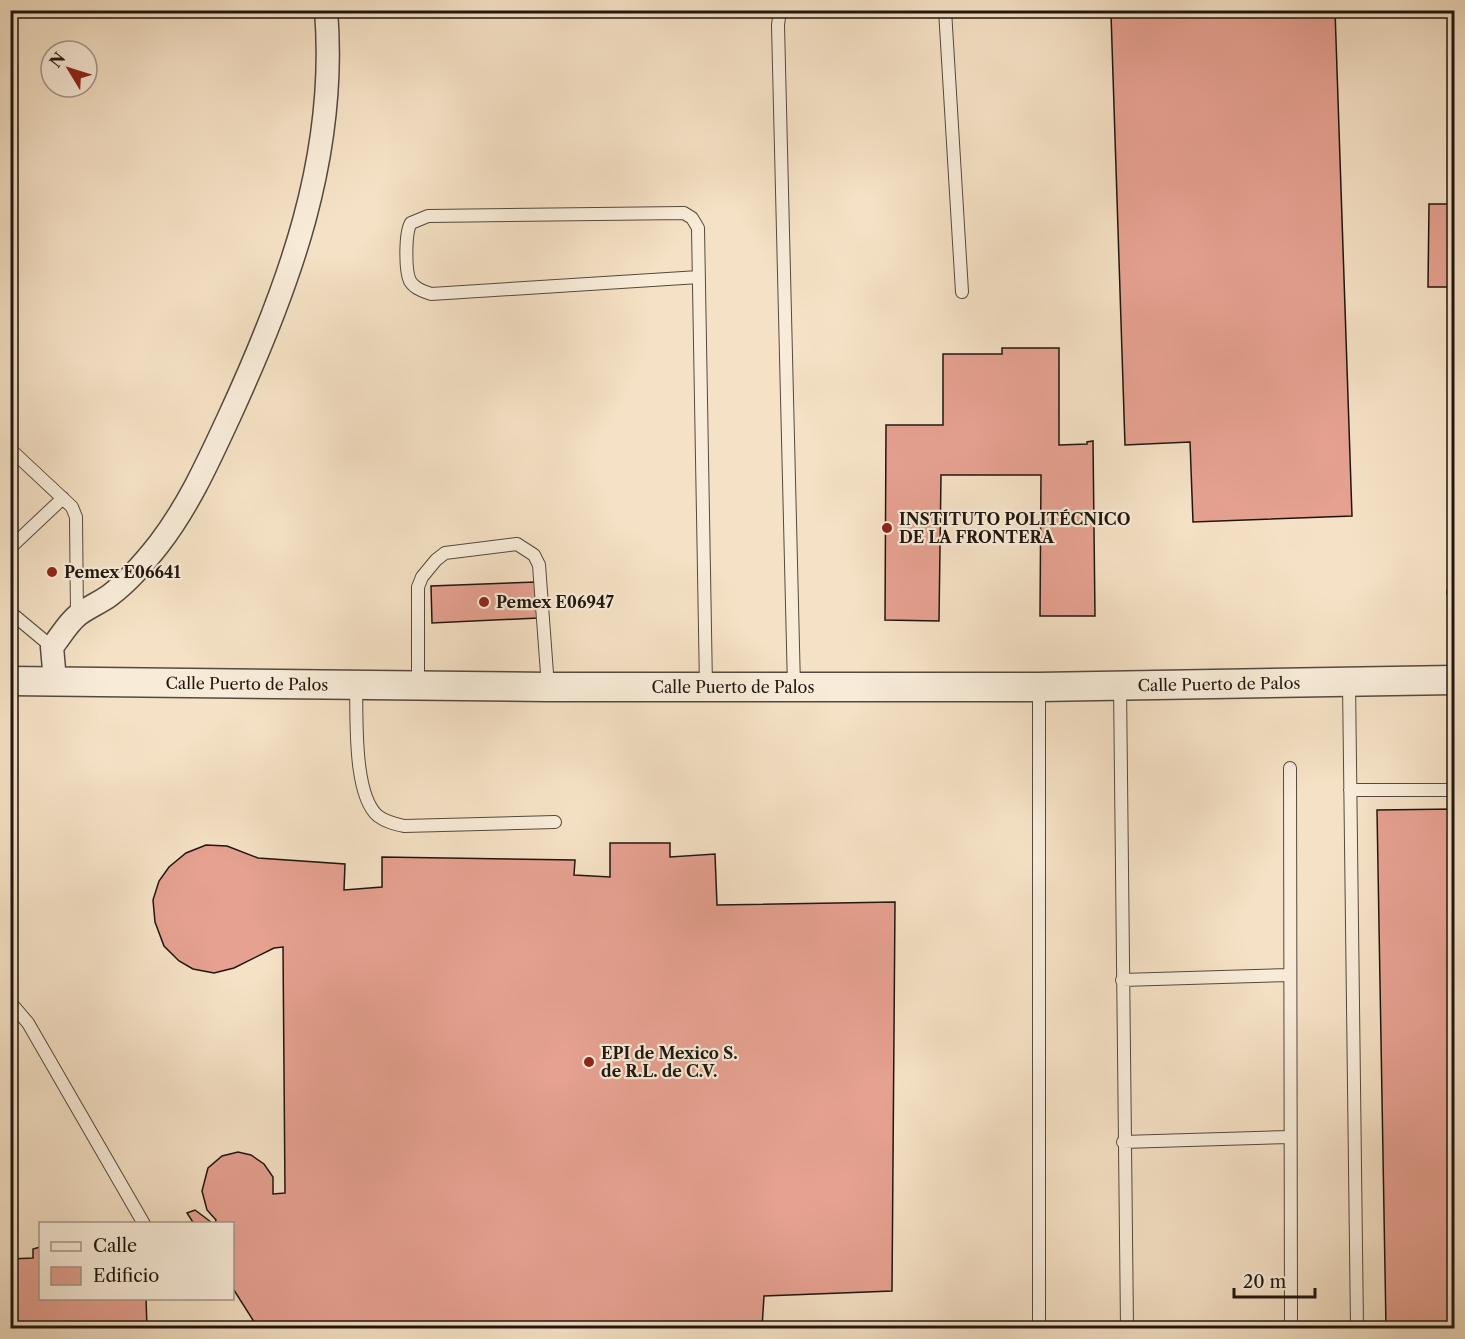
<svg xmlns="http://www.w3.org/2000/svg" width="1465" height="1339" viewBox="0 0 1465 1339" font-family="'Libre Caslon Text',serif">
  <rect width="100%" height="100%" fill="#f5e1c5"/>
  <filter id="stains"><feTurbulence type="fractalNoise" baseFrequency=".00333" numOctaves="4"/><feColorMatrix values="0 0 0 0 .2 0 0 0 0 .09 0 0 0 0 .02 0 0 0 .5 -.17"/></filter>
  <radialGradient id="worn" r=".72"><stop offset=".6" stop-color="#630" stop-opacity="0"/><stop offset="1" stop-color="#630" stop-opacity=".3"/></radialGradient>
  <path fill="#e6a191" stroke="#20160f" stroke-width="1.5" d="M1194,10h141l17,506 -159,6 -3,-80 -65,3 -14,-431z
    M1429,204h25v83h-26z
    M1002,348h57v97l28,-1v-2l6,-1 2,175h-55l1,-141h-100l-2,146 -54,-1 1,-195h57v-71h59z
    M536,582l2,36 -106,5 -1,-37z
    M1454,809v519h-68l-9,-518z
    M610,843h60v14l45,-3 2,51 178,-3 -3,389 -128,5 -2,32h-504l-26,-41v-63h-17l1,-4 -9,-10 -5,-19 6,-23 14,-12 16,-4 13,3 13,9 9,13v17l12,-1 -2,-246 -9,1 -40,20 -20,5 -21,-4 -14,-8 -15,-15 -9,-24 -2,-22 6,-19 10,-14 17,-14 20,-8 21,1 31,12 87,6 -1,26 38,-3v-30l193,3 -1,15 36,2z
    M195,1210l16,12v2h-17l-7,-11z
    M40,1247v51h106l1,30h-137v-69l23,-1v-9z"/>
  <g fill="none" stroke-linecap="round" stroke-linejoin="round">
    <g stroke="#55493c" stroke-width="14">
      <path id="service" d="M780,10l-2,15 16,662
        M945,10l17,282
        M699,277l-268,17c-8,-3 -16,-5 -21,-13 -5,-10 -5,-49 1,-58l17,-7 256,-3 8,5 6,10 8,459
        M10,449l62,58 4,10 1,99
        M10,548l53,-50
        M1453,592h1
        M10,612l42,35
        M1349,682l8,646
        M356,685c1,32 -3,110 22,131 8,6 17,8 26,10l151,-4
        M418,685v-98l4,-10 14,-17 9,-7 72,-9 17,11 5,10 9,122
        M1120,685l7,643
        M1039,687v641
        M1290,768l1,560
        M1350,790h104
        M1122,980l168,-5
        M10,1002l18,21 116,201
        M1123,1142l167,-5"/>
    </g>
    <g stroke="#55493c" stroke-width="25">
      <path id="minor" d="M55,681l-3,-34c8,-10 16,-24 26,-32 9,-7 21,-12 31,-19 20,-15 35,-33 50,-52 30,-39 50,-84 70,-127 60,-130 109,-262 97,-407"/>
    </g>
    <g stroke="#55493c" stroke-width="31">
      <g id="tertiary">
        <path id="s1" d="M10,681l538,6h491l415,-7"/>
      </g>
    </g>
    <use href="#service" stroke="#f8ecd9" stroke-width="12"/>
    <use href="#minor" stroke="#f8ecd9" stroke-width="22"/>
    <use href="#tertiary" stroke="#f8ecd9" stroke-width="28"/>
  </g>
  <g fill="#8f2418" stroke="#f8ecd9" stroke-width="2">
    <circle cx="887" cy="528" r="6"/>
    <circle cx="52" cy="572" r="6"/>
    <circle cx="484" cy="602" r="6"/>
    <circle cx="589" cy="1062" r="6"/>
  </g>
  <g text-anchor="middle" stroke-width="4.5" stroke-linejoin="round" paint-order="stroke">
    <g font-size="16" font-weight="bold" fill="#20160f" stroke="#f8ecd9" text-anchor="start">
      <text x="899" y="525">INSTITUTO POLITÉCNICO<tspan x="899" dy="18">DE LA FRONTERA</tspan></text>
      <text x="64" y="578">Pemex E06641</text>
      <text x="496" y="608">Pemex E06947</text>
      <text x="601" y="1059">EPI de Mexico S.<tspan x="601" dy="18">de R.L. de C.V.</tspan></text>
    </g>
    <g font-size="16" fill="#20160f" stroke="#f8ecd9">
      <text dy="6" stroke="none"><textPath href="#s1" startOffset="1209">Calle Puerto de Palos</textPath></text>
      <text dy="6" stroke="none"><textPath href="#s1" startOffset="237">Calle Puerto de Palos</textPath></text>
      <text dy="6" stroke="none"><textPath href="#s1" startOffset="723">Calle Puerto de Palos</textPath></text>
    </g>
  </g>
  <rect width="1465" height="1339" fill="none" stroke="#f5e1c5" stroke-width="36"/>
  <rect x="12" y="12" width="1441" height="1315" fill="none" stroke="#20160f" stroke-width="3"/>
  <rect x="18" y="18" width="1429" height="1303" fill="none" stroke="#20160f" stroke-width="1.5"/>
  <rect x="39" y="1222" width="195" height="78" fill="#f8ecd9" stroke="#a29688" stroke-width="1.5"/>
  <rect x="51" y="1242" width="30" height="9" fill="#f8ecd9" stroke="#a29688" stroke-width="1.5"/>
  <text x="93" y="1252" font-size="18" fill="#20160f">Calle</text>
  <rect x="51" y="1267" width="30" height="18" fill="#e6a191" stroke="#a29688" stroke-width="1.5"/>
  <text x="93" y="1282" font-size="18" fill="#20160f">Edificio</text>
  <g transform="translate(69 69) rotate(308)"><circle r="28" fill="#f8ecd9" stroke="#a29688" stroke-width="1.5"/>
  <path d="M0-4.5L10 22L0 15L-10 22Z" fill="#8f2418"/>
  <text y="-9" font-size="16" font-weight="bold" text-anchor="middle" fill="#20160f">N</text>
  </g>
  <path d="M1234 1288v9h81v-9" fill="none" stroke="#20160f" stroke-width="3"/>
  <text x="1243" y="1288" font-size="18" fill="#20160f" stroke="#f8ecd9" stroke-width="4.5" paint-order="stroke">20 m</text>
  <rect width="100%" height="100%" filter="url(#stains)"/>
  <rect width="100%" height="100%" fill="url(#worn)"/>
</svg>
